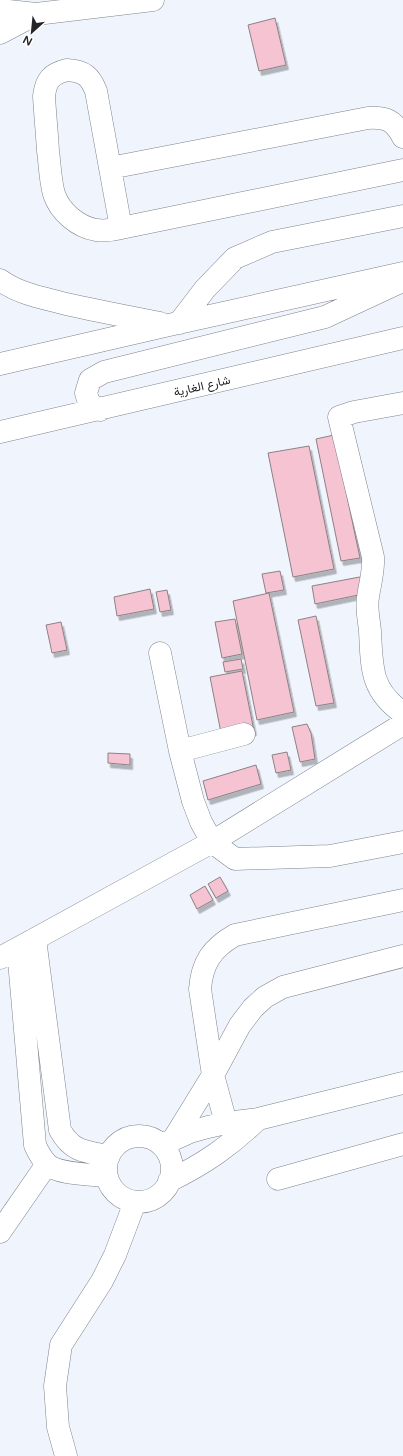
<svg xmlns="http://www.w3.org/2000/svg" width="403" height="1456" viewBox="0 0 403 1456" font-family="'Varela Round',Vazirmatn,sans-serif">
  <defs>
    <filter id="shadow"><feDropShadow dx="2.5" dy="4.5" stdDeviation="0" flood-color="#0004"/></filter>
  </defs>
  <rect width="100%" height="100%" fill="#f0f5fd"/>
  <path fill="#f5c3d1" stroke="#8d8184" filter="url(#shadow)" d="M275,18l11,47 -27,6 -11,-46z
    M334,435l26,123 -19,3 -25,-122z
    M309,446l25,123 -41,8 -25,-124z
    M280,571l4,19 -18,3 -4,-19z
    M365,576l3,17 -53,11 -3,-18z
    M150,589l4,20 -37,7 -3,-19z
    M167,590l4,20 -11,2 -4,-20z
    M269,593l25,119 -37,8 -24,-119z
    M316,616l18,87 -18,3 -18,-86z
    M235,619l7,35 -20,4 -7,-36z
    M61,622l6,28 -15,3 -6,-28z
    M241,659l2,10 -18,3 -2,-10z
    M242,671l12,60 -32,7 -12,-61z
    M307,724l4,9 4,26 -15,3 -8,-35z
    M287,752l4,18 -15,3 -4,-18z
    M108,753l22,1v11l-22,-2z
    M256,765l5,19 -53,16 -5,-19z
    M220,877l8,14 -12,7 -8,-14z
    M205,886l8,14 -16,9 -7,-14z"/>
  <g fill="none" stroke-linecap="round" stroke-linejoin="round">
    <g stroke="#7e838d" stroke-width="23">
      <path id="minor" d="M0,10l36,4 117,-14
        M0,33l36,-19
        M67,70c17,1 23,6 29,21l25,137c-8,2 -17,3 -25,2 -18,-3 -36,-18 -42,-36 -4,-14 -4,-29 -6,-43 -1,-18 -3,-37 -4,-55 2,-16 7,-22 23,-26z
        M110,168l258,-50c18,-1 26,2 35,19
        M121,228l282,-58
        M0,280c19,14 44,18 66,24 31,7 63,13 94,19
        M179,323l26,-34 30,-31 37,-16 131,-26
        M0,364l169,-39 234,-52
        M403,403l-49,9 -15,5 34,140c1,14 -3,26 -5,40 -2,11 1,23 2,34 2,36 0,59 33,82
        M100,410l-11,-7 -3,-10 4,-13 14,-8 221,-55 73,-34
        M0,432l403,-94
        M160,653l20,98 13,50 8,21 11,20 23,17 95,-3 73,-14
        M180,751l64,-17
        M35,939l25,191c12,22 26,22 49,26
        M18,949l17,196c3,7 6,13 12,19 12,11 43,10 60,12
        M0,958l212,-116 191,-118
        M226,1123l-13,-48 -13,-86c2,-26 12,-41 35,-54l168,-35
        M106 1169a33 33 0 1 1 66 0a33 33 0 1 1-66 0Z
        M173,1140l40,-65 27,-50 13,-17 12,-11 18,-10 120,-31
        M170,1141l20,-9 18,-5 18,-4 32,-4 145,-36
        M278,1179l125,-35
        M169,1181c35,-17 61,-35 89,-62
        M0,1232l47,-68
        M66,1456l-8,-29 -3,-41 6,-41 41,-64 13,-26 20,-53"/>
    </g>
    <use href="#minor" stroke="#fff" stroke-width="22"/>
  </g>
  <g text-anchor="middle" stroke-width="3.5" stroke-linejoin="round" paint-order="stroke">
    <g font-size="12" fill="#232529" stroke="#fff">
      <text transform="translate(202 386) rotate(-13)" y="4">شارع الغارية</text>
    </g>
  </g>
  <g transform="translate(32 32) rotate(207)" stroke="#ffffff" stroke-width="3" paint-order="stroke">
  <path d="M0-3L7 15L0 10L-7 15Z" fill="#232529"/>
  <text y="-6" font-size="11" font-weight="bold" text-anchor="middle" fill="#232529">N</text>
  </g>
</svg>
